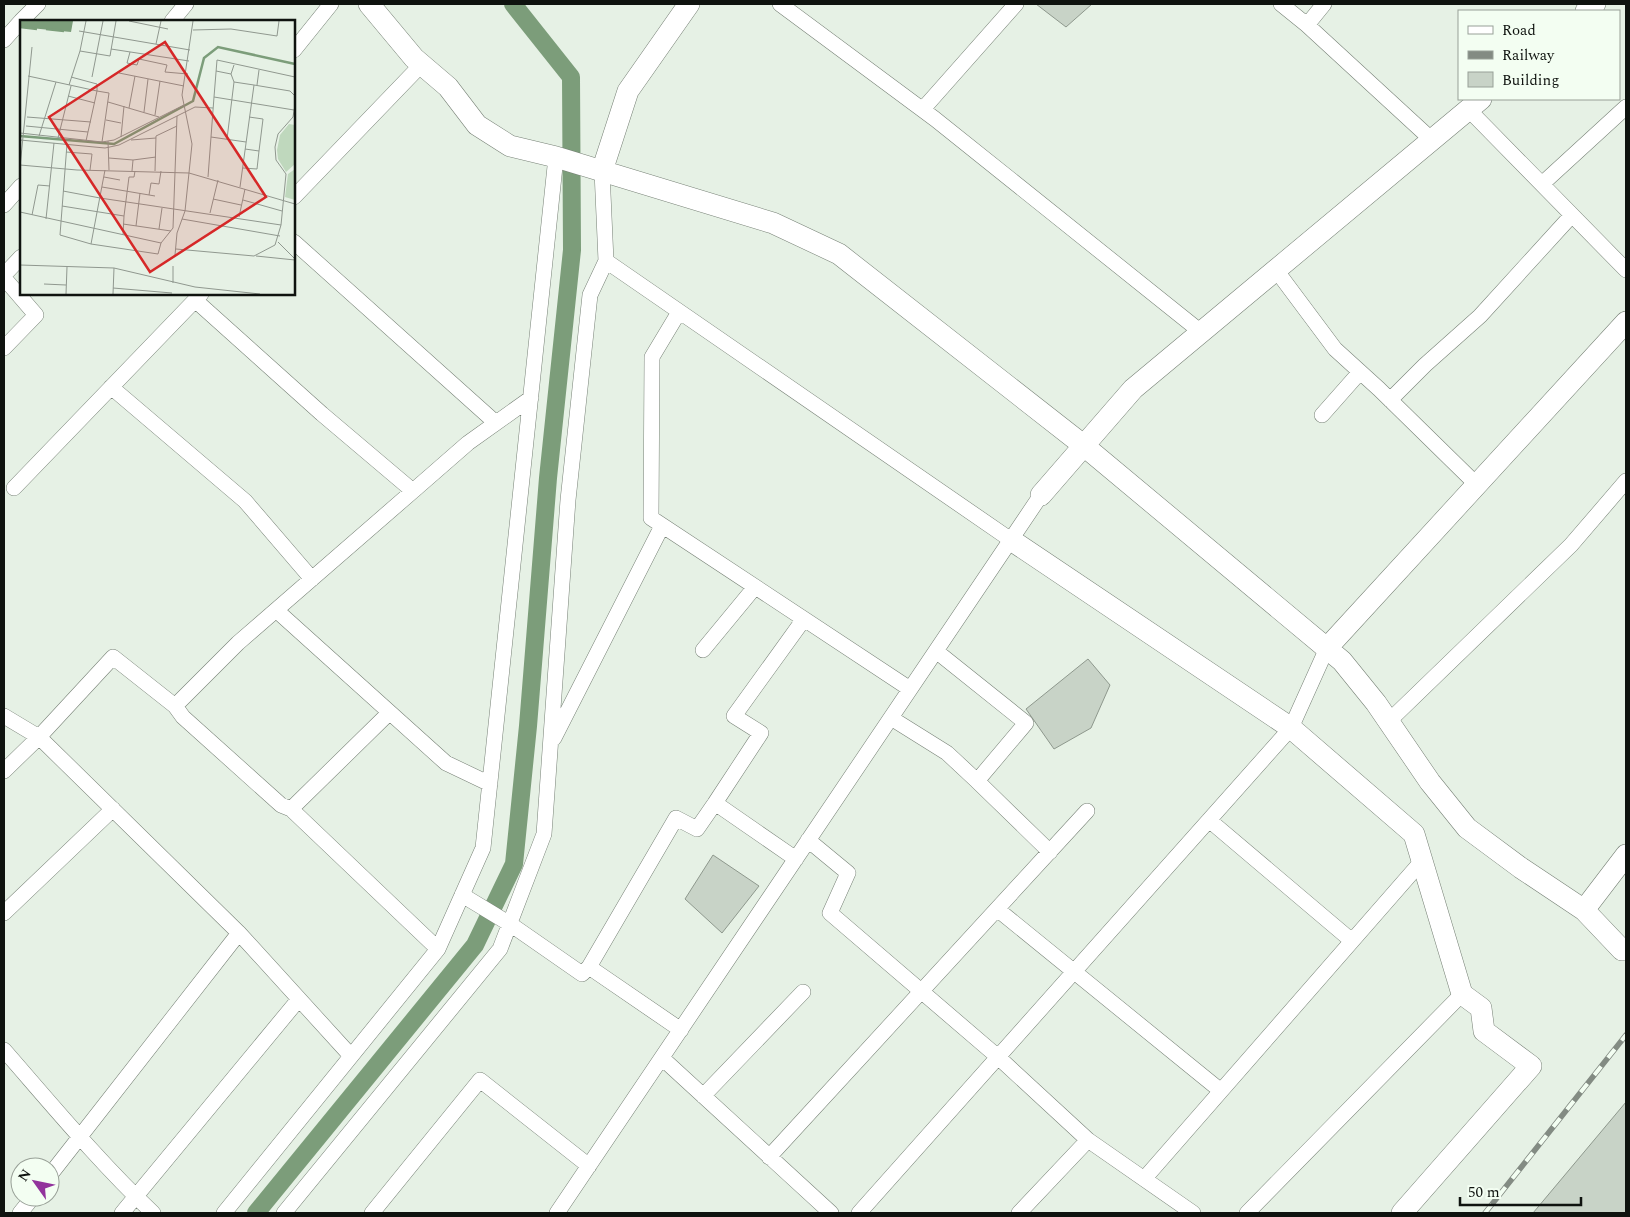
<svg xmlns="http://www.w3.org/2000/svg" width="1630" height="1217" viewBox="0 0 1630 1217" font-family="Spectral,serif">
  <rect width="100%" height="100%" fill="#e6f1e5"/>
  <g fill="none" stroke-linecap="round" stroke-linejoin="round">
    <path stroke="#7c9d7a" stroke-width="18" d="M256,1213l219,-268 39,-81 14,-138 20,-248 24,-228 -1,-173 -58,-73"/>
  </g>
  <path fill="#c8d3c7" stroke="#8e988d" d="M1036,4h56l-26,23z
    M1088,659l22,26 -19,43 -37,21 -28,-40z
    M713,855l46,31 -37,47 -37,-34z
    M1626,1102v111h-93z"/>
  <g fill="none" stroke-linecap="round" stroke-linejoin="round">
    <g stroke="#778176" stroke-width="16">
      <path id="street" d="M780,4l155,115 266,213
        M1281,4l26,21 125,115
        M21,21l17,-17
        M172,21l14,-17
        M1307,25l17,-21
        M4,40l17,-19
        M294,50l37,-46
        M923,109l93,-105
        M1468,109l158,161
        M602,171l4,90 405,279
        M1542,184l84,-77
        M294,197l128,-133
        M4,205l17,-19
        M294,242l202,181
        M1276,270l59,79 44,40 98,96
        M4,275l17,-18
        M4,278l32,37 -32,33
        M195,300l127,114 91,77
        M679,312l-27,45 -1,161 259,171
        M111,387l134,114 67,78
        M1390,400l35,-35 55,-49 92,-101
        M1322,415l38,-43
        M14,488l187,-194
        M276,610l170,153 44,21
        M703,650l52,-63
        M936,651l90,72 -49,58 73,71
        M175,706l63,-63 175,-152 55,-48 63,-45
        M4,716l35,21 74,-80 62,49 8,11 98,88 10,4 147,140
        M891,718l56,35 30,28
        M1388,722l183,-177 55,-64
        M554,738l108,-212
        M4,771l35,-34 200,196 112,123
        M291,809l98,-96
        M1209,820l143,121
        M808,840l40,33 -18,40 168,144 90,83 -69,73
        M796,859l-81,-56 46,-70 -27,-17 70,-97
        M462,895l48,29 72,50 7,-7 87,-149 21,11 18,-26
        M997,909l224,182
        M4,913l109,-104
        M589,967l92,63
        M4,1050c48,55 96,113 149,163
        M662,1058l169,155
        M703,1096l100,-104
        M1088,1140l105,73
        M769,1157l318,-346
        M50,1175l189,-242
        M1144,1179l278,-318
        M20,1213l13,-16
        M122,1213l177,-214
        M224,1213l214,-264 45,-101 73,-691
        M284,1213l216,-264 44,-115 24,-334 22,-205 16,-34
        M372,1213l108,-133 109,86
        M557,1213l484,-718
        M859,1213l432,-485 36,-80
        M1247,1213l215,-219"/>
    </g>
    <g stroke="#778176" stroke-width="22">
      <path id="secondary" d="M369,4l45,54 34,29 29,38 33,21 46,11 217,66 66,31 244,191 259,216 34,42 54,79 37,46 54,40 63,42 38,40
        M1586,11l9,-7
        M602,171l26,-80 61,-87
        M1041,495l92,-106 348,-290
        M1011,540l280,188 123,106 48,160 19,14 3,23 47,35 -129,147
        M1327,648l299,-326
        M1584,910l42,-55"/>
    </g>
    <use href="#street" stroke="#fff" stroke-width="15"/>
    <use href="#secondary" stroke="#fff" stroke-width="21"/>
    <g stroke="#838b83" stroke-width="5.5">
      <path id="rail" d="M1485,1213l141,-178"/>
    </g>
    <use href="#rail" stroke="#f3fef2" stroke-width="4" stroke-dasharray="11" stroke-linecap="butt"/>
  </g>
  <g transform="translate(20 20)">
    <rect width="275" height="275" fill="#e6f1e5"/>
    <path d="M269,104l6,1v39l-9,8 -8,-13 -1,-9 3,-15zM275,149v31l-10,-3 3,-23z" fill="#bfd8bd"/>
    <path d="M0,1h53l-2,11 -51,-5z" fill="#7c9d7a"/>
    <path fill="none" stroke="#7c9d7a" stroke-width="2.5" d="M0,7l17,2M26,9l18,2M0,116l94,8 79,-43 11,-43 14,-11 77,17"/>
    <path fill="none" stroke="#90988f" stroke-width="1" d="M66,1l-6,30 30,5 6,-35M109,1l39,8M173,10l38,-1 46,7 2,-15M59,11l111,19M136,24l5,-23M91,29l78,12M110,32l-3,11 10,2 2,-6 28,6 -2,7 23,2M196,51l15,3 3,-9M99,53l65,13M211,54l3,8 20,3M8,56l28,6M51,57l26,7v7l12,2 -7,49M72,57l11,-56M49,65l11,-34M237,65l2,-15M48,76l27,7M194,77l3,-37 78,17M88,82l51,15M109,88l6,-32M124,92l4,-33M135,95l5,-34M7,97l64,5M86,100l15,3M6,106l62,6M0,113l82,9 12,-2 70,-35M19,116l17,-54 41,9 -11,50M101,117l3,-31M191,117l35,5M38,118l13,-52M207,119l7,-57M0,120l85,8 14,-3 58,-29M111,120l25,-2M88,121l1,29M47,124l-7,91 31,9 67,10 3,-11 12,-15 4,-112 18,-9 18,1M225,129l14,2 4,-32 -14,-2M46,132l26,2 -2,16M89,138l24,2M0,145l57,5 112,3 106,31M0,147l12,-120M223,148l14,1 2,-18M112,151l1,-11 23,-3M135,151l1,-35 21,-10M84,157l16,3M188,157l6,-80 80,13M82,167l53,9M220,167l14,-102 36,6 5,5M43,171l37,7M129,175l2,-12 8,1 2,-13M80,178l181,27 -6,20 -21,11 -78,-7M193,179l28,6M223,180l39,11M42,186l62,10 5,-39h5l1,-6M0,192l141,31M190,193l8,-33M12,195l6,-30 12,1M219,197l6,-28M26,199l8,-76M162,199l98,17M103,204l48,7M261,205l5,-51 -10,-14 -1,-13 3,-13 15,-17 2,-12M116,206l4,-33M139,209l3,-21M103,215l1,-19M258,222l17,17M71,224l14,-74M155,235l2,-22 8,-22 7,-67 -10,-49 11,-74M236,236l39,4M0,245l94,3 81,19 65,7M153,263v-17M24,264l22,1M93,268l59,5M46,274l1,-27M93,274l1,-26"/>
    <path fill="#d62828" fill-opacity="0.15" stroke="#d62828" stroke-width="2.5" d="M145,22l101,155 -116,75 -101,-155z"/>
    <rect width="275" height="275" fill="none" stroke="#0f130f" stroke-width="2.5"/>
  </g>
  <rect width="1630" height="1217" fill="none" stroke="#0f130f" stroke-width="10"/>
  <rect x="1458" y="10" width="162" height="90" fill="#f3fef2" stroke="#98a097"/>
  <rect x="1468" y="26" width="25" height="8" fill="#ffffff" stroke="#98a097"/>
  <text x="1502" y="35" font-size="15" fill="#0f130f">Road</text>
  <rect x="1468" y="51" width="25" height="8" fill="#838b83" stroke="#98a097"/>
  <text x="1502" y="60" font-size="15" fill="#0f130f">Railway</text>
  <rect x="1468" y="72" width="25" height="15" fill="#c8d3c7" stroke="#98a097"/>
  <text x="1502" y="85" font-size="15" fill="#0f130f">Building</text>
  <g transform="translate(35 1182) rotate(303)"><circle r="24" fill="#f3fef2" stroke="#98a097"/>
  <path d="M0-4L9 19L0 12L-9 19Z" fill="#92339c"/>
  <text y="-8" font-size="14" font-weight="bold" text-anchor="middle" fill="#0f130f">N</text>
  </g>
  <path d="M1460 1197v8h121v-8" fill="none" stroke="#0f130f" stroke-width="2.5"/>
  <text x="1468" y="1197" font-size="15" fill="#0f130f" stroke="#f3fef2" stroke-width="4" paint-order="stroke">50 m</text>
</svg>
